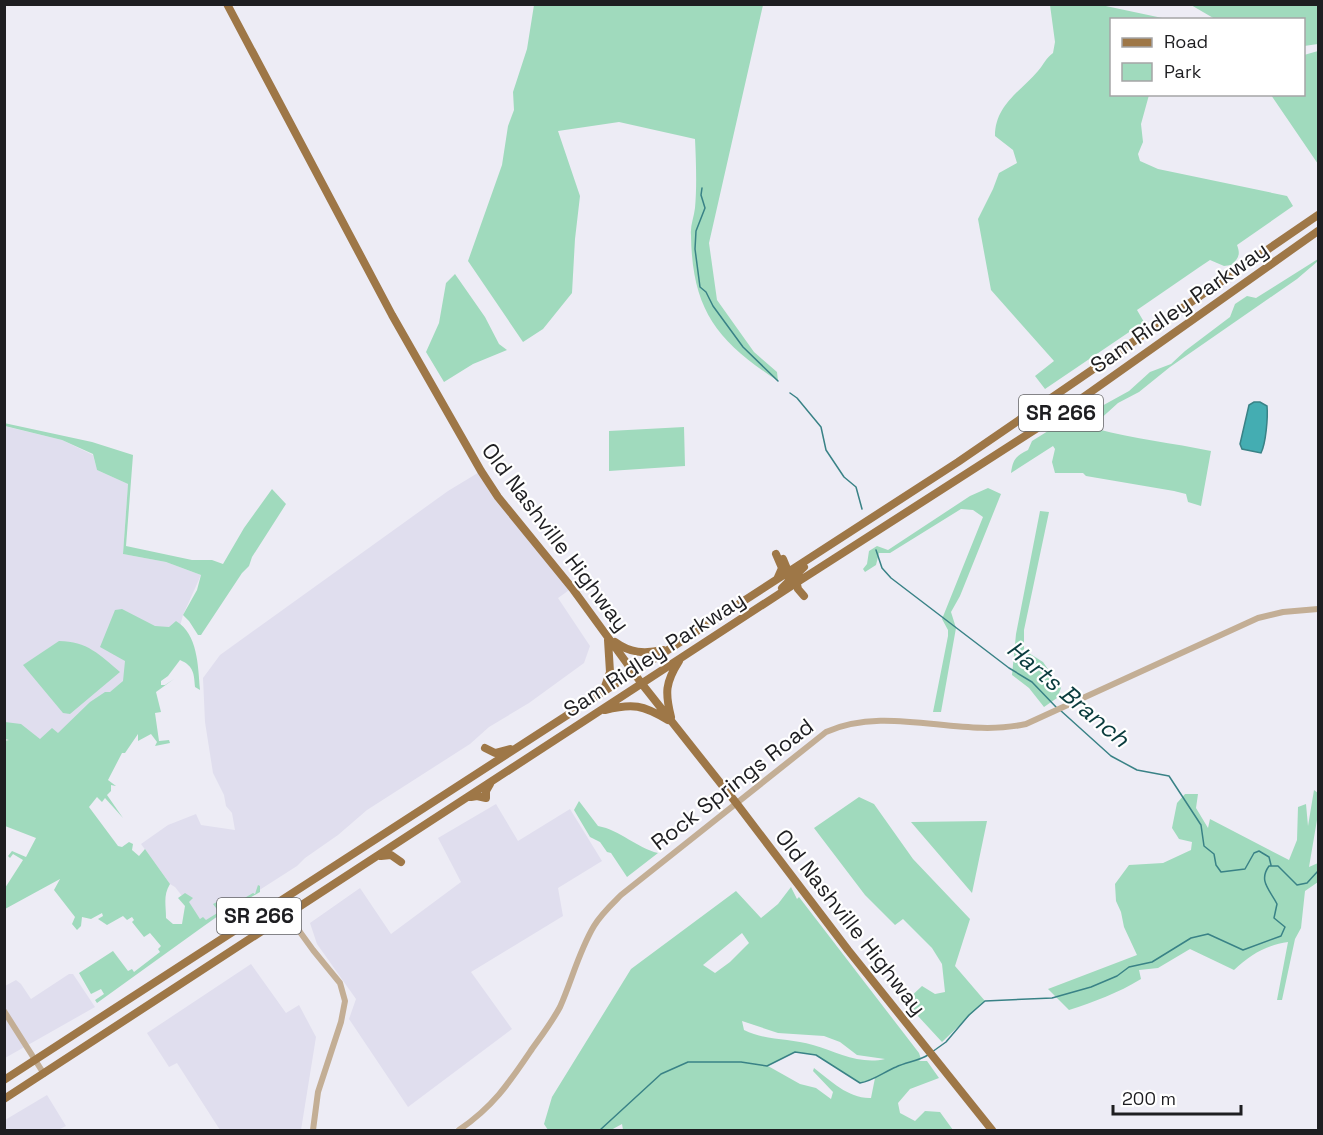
<svg xmlns="http://www.w3.org/2000/svg" width="1323" height="1135" viewBox="0 0 1323 1135" font-family="'Space Grotesk',sans-serif">
  <rect width="100%" height="100%" fill="#edecf5"/>
  <path fill="#e0deee" d="M4,426l58,14 31,15 4,15 31,14 -5,70 43,8 35,13 -18,40 -4,15 -82,125 -92,-18z
    M481,471l91,117 -14,10 32,48 -6,17 -55,40 -40,24 -19,17 -103,66 -29,25 -33,23 -8,8 -92,59 -30,-38 -5,-3 -29,-40 27,-19 28,-11 5,11 34,5 -3,-17 -6,-7 -2,-11 -11,-22 -8,-51 -2,-44 17,-23 228,-164z
    M496,804l22,37 52,-32 32,52 -44,27 5,28 -92,56 41,57 -104,78 -59,-88 7,-20 -39,-55 -7,-21 50,-35 31,46 70,-52 -23,-44z
    M251,964l35,49 13,-8 17,32 -15,93h-81l-43,-67 -8,4 -22,-34z
    M69,974h4l22,33 -90,51v-72l11,-6 5,4 10,15z
    M47,1095l19,31 -8,4h-53v-10z"/>
  <path fill="#a0dabd" fill-rule="evenodd" d="M534,5h229l-54,238 8,57 37,52 23,20 1,9c-61,-40 -86,-71 -87,-146 -1,-9 3,-18 4,-27 2,-22 1,-47 0,-69l-76,-17 -61,9 22,65 -5,43 -3,54 -29,36 -20,13 -55,-81 34,-96 6,-39 6,-16 -1,-18 14,-43z
    M1050,5h51l66,14 -55,1v74l37,1 -8,29 2,18 -5,12 2,7 18,8 129,27 6,10 -56,39c4,10 1,14 -6,20l-7,1 -14,-6 -9,6 -64,44 7,12 -99,67 -10,-13 19,-15 -63,-71 -13,-71 15,-30 6,-16 18,-10 -4,-13 -18,-14c0,-31 26,-45 43,-65 6,-7 8,-13 15,-18l2,-11z
    M1191,5h127v39l-14,2v-26l-89,-1z
    M1318,51v113l-47,-69 33,-1v-39z
    M1318,259v2l-21,18 -127,88 -31,25 -21,11 -21,19v7c37,10 76,14 114,22l-10,55 -13,-4 -2,-8 -12,-3 -88,-15 -3,-3h-28l-3,-11 3,-13 -2,-3 -42,27c2,-14 5,-17 17,-23l4,-9 48,-30 11,1 38,-21 21,-19 21,-8 14,-13 45,-34 5,-13 12,-8 9,2z
    M455,274l30,43 14,27 8,6 -34,14 -29,18 -18,-30 13,-29 7,-40z
    M4,423l88,19 41,13 -7,91 66,14h20l11,4 21,-36 28,-39 14,15 -34,53 -3,9 -7,7 -41,62h-3l-9,-14 -6,-6 14,-25 4,-15 -35,-13 -43,-8 5,-70 -31,-14 -4,-16 -31,-14 -57,-14z
    M684,427l1,39 -76,5v-40z
    M988,488l13,6 -41,102 -9,16 5,16 -15,84h-8l15,-76v-6l-6,-11 41,-102 -10,-7 -12,-1 -71,44h-11l-3,12 -11,7 -2,-3 4,-5 2,-13 8,-5 11,4 82,-54z
    M1040,511l9,1 -25,118v20l19,12 18,26 -4,10 -13,9 -15,-19 -17,-13 4,-41z
    M122,609l33,17 14,1 7,-6c22,13 22,45 24,69l-5,-3c-1,-13 -1,-21 -15,-27l-12,16 -7,5v4h4l9,-6 -18,13 5,20 -6,1 4,28 10,-1 1,3 -15,3 2,-4 -6,-8 -13,7v-7l-13,19h-3l-14,27 8,6 -5,-1v6l-4,4 16,23 -18,-20 -3,4 -5,-5 -8,10 29,39 4,1 7,-5 4,2 -1,6 7,6 6,-7 25,35c-7,11 -4,21 -4,34l7,6h9l3,-18 -7,-8 7,-5 8,5 -4,4 11,17 3,-2 3,3 13,-8 -6,-8 4,-2c11,7 24,-2 36,-9l2,1 3,-9 2,1v6l-45,26 -118,85 -2,-3 9,-6 -3,-5 -10,5 -12,-21 34,-22 15,20 4,-2 2,3 26,-20 -2,-3 3,-3 -11,-13 -6,4 -12,-15 2,-2 -2,-3 -5,3 -4,-4 -16,9 -9,-6 5,-3 -1,-3 -11,6 -9,-2 -1,9 -4,4 -5,-6 3,-7 -21,-27 6,-11 -55,30v-21l18,-28 -10,-6 -3,4 -2,-2 4,-5 14,6 10,-19 -31,-12 -1,-85 5,-1 -4,-1v-17l16,2 19,15 12,-11 6,5 32,-31 15,-10h5l13,-11 2,-20 -25,-14 15,-37z
    M59,641c28,0 41,14 61,31l-50,42 -7,-1 -40,-48z
    M1314,790l4,3v21l-9,53 9,-4v19l-13,9 -4,37 -6,11 -13,61h-5l11,-58c-22,3 -38,13 -54,28l-44,-21 -32,19 -19,2 2,9c-23,14 -47,23 -72,31l-21,-21 89,-34 -13,-28 -3,-15 -5,-11 -1,-17 14,-19 34,-2 28,-13 1,-8 -13,-3 -7,-11 5,-25 8,-9h13l-2,14 12,20 2,-9 79,41 8,-20 1,-33 8,-3 2,22z
    M859,797l15,7 39,55 57,60 -15,47 30,35 -43,41 -37,-40 17,-16 13,8 10,-2 -3,-28 -10,-16 -29,-29 -8,6 -30,-30 -51,-67z
    M579,801l19,25c22,4 39,22 60,27l-31,24 -16,-24 -4,-1 -7,-10 -10,-5 -16,-27z
    M987,821l-15,72 -61,-71z
    M791,887l6,12 2,-2 120,156 2,6 -2,2h8l12,17 -29,11 -12,14 2,10 15,8 10,-10 15,1 13,18h-330l-1,-6 -11,6h-63l-4,-6 8,-27 79,-128 105,-78 25,27 17,-14zM742,933l7,10 -19,19 -15,11 -12,-8zM742,1021l36,12 46,3 16,6 17,13 28,4c-25,6 -48,-7 -72,-14 -24,-7 -47,-4 -69,-15zM795,1052l21,3 44,28 15,-5 -4,20c-22,1 -40,-17 -57,-30l-1,3 20,21 -2,7 -15,-11 -16,-4 -32,-18z"/>
  <path fill="#44adb2" stroke="#398286" stroke-width="1.5" d="M1254,402h6l7,4c1,11 -1,37 -6,47l-19,-4 -2,-5 9,-39z"/>
  <g fill="none" stroke-linecap="round" stroke-linejoin="round">
    <path stroke="#398286" stroke-width="1.5" d="M702,188l-1,7 4,13 -9,23 -1,18 5,38 6,5 7,14 30,41 35,34
      M790,393l7,5 24,29 5,23 18,27 12,10 6,22
      M876,550l6,18 9,10 118,90 23,14 24,25
      M1060,710l51,46 26,14 32,6 32,49 3,21 10,8 2,11 5,7 24,-3 9,-16 5,-2 10,6 2,8
      M932,1052l14,-10 23,-27 16,-14 67,-3 39,-11 26,-11 12,-9 23,-5 39,-24 17,-4 35,16 38,-14 4,-9 -11,-9 3,-14c-7,-14 -19,-23 -8,-38h9l19,19 10,-2 11,-12
      M600,1130l61,-56 27,-12h53l26,4 28,-14 21,3 44,28c13,-2 24,-11 36,-16 11,-5 22,-6 32,-12"/>
    <path stroke="#c3ae95" stroke-width="6" d="M279,903l34,47 27,33 5,18 -4,21 -23,70 -5,38
      M4,1011l40,63
      M459,1130c35,-24 50,-47 73,-81 10,-14 20,-27 28,-42 12,-27 19,-56 34,-81 7,-12 17,-21 27,-31l205,-163c63,-28 134,7 200,-8l232,-106 25,-6 35,-3"/>
    <path stroke="#9e7747" stroke-width="8" d="M227,4l165,311 89,156 17,26 74,91 70,96 95,120 111,146 144,180
      M776,554l6,14 -4,9
      M782,588l6,-6 2,-6 -7,-17
      M804,596l-6,-7 -3,-13 9,-9
      M615,642c15,11 29,12 48,8
      M603,692l7,-20 -2,-32
      M605,710c28,-7 38,-5 63,10
      M671,717c-6,-24 -6,-34 8,-56
      M485,748l10,5 15,-4
      M471,797l6,-1 9,2v-7l4,-7
      M381,856l10,-1 10,7
      M4,1080l954,-618 360,-247
      M4,1099l792,-516 265,-170 257,-182"/>
  </g>
  <g text-anchor="middle" stroke-width="4.5" stroke-linejoin="round" paint-order="stroke">
    <g fill="#fff" stroke="#626264" stroke-width="1.5">
      <rect x="1019" y="395" width="84" height="36" rx="4.5"/>
      <rect x="217" y="898" width="84" height="36" rx="4.5"/>
    </g>
    <g font-size="21" font-weight="bold" fill="#1e1e21">
      <text x="1061" y="420">SR 266</text>
      <text x="259" y="923">SR 266</text>
    </g>
    <g font-size="22" fill="#1e1e21" stroke="#fff">
      <text transform="translate(1179 307) rotate(-35)" y="8">Sam Ridley Parkway</text>
      <text transform="translate(556 537) rotate(53)" y="8">Old Nashville Highway</text>
      <text transform="translate(654 654) rotate(-33)" y="8">Sam Ridley Parkway</text>
      <text transform="translate(732 784) rotate(-38)" y="8">Rock Springs Road</text>
      <text transform="translate(851 922) rotate(52)" y="8">Old Nashville Highway</text>
    </g>
    <g font-size="24" font-style="italic" fill="#0a3c3e" stroke="#fff">
      <text transform="translate(1068 694) rotate(40)" y="8">Harts Branch</text>
    </g>
  </g>
  <rect width="1323" height="1135" fill="none" stroke="#1e1e21" stroke-width="12"/>
  <rect x="1110" y="18" width="195" height="78" fill="#ffffff" stroke="#a5a5a6" stroke-width="1.5"/>
  <rect x="1122" y="38" width="30" height="9" fill="#9e7747" stroke="#a5a5a6" stroke-width="1.5"/>
  <text x="1164" y="48" font-size="18" fill="#1e1e21">Road</text>
  <rect x="1122" y="63" width="30" height="18" fill="#a0dabd" stroke="#a5a5a6" stroke-width="1.5"/>
  <text x="1164" y="78" font-size="18" fill="#1e1e21">Park</text>
  <path d="M1113 1105v9h128v-9" fill="none" stroke="#1e1e21" stroke-width="3"/>
  <text x="1122" y="1105" font-size="18" fill="#1e1e21" stroke="#ffffff" stroke-width="4.5" paint-order="stroke">200 m</text>
</svg>
